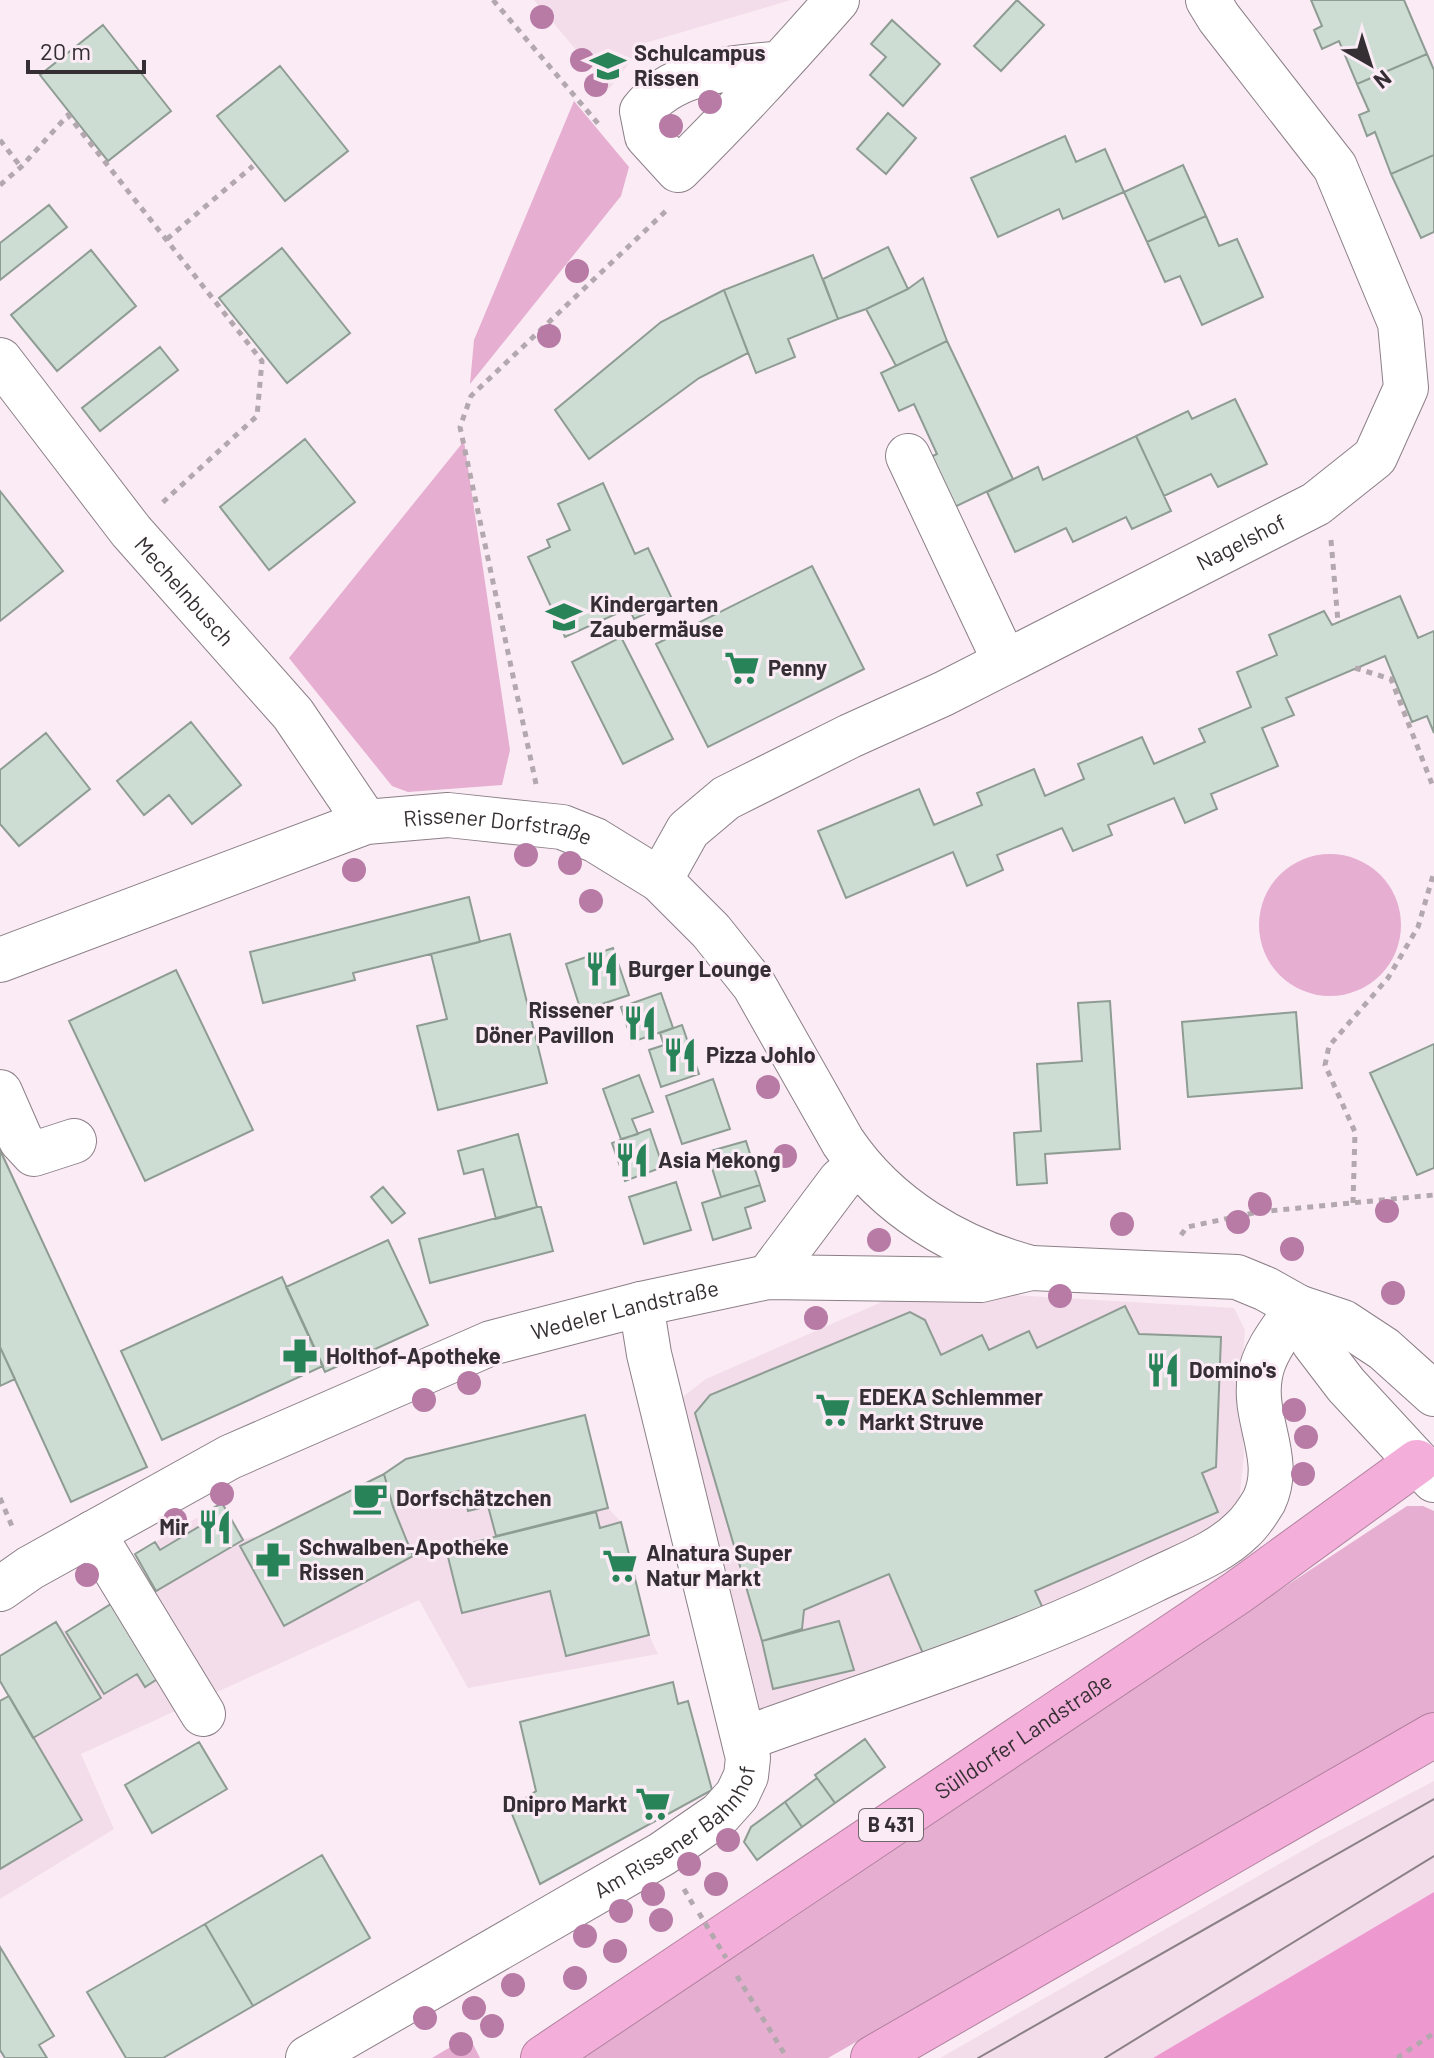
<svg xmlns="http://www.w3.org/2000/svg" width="1434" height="2058" viewBox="0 0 1434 2058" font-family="Barlow,sans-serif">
  <rect width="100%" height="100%" fill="#faebf4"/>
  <path fill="#f3ddea" d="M534,0h257l-146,43 -36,46z
    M911,1289l323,19 11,22 -5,61 4,64 -5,47 -29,36 -147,74 -295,105 -10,-9 -78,-309 26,-20z
    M585,1415l23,93 13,14 28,113 9,19 -190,34 -49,-88 -338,154 33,75 -114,70v-198l8,-6 -8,-14v-25l56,-34 10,10 83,-53 -14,-25 87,-51 21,36 16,-3 125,-62 22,-15z
    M1434,1781v111l-281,166h-213l383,-219z"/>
  <path fill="#e6aed1" d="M574,101l55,66 -8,29 -151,188 4,-44z
    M464,441l46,309 -8,35 -94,7 -16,-6 -103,-128z
    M1259 925a71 71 0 1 1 142 0a71 71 0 1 1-142 0Z
    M1407,1506h16l11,5v201l-606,346h-245l465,-315z
    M469,2036l11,22h-48z"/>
  <path fill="#ed99cf" d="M1434,1892v166h-281z"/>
  <path fill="#ceddd4" stroke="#8e9c94" stroke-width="2" d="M1017,0l27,25 -43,46 -27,-25z
    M1311,0h93l23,54 -70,30 -18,-43 -17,8 -8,-19 8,-4z
    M892,20l48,44 -37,42 -33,-31 16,-18 -15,-13z
    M103,25l68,86 -63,50 -68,-86z
    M1427,54l7,16v85l-43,19 -16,-42 -8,4 -8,-21 10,-4 -12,-27z
    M280,66l68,85 -63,50 -68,-85z
    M888,113l28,25 -30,36 -29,-25z
    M1065,136l11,26 29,-13 19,43 -61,27 -4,-10 -61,28 -27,-59z
    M1434,155v77l-13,6 -30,-64z
    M1183,165l23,51 -59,26 -23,-50z
    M49,205l18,22 -67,53v-37z
    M1206,216l13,30 18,-7 26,58 -61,28 -22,-49 -15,6 -18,-40z
    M888,247l20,42 -42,20 -28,10 -15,-40z
    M282,248l68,85 -63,50 -68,-85z
    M91,250l45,56 -79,65 -46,-56z
    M813,255l25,64 -50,20 7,18 -39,16 -32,-83z
    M923,278l24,63 -51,25 -30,-57 42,-20z
    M724,290l24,63 -49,25 -110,81 -34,-49 106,-88z
    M947,341l66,138 -69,33 -24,-50 17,-8 -23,-50 -15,7 -18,-38z
    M160,347l18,23 -78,61 -18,-23z
    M1235,399l32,65 -49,23 -7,-13 -47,22 -28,-60 52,-25 4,8z
    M1136,436l35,75 -39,18 -6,-12 -53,25 -7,-14 -51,24 -28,-60 51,-25 5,13z
    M305,439l50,63 -86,68 -49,-63z
    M603,483l32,71 13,-6 25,53 -39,18 -5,-11 -64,29 -37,-80 22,-10 -3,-7 23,-10 -12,-26z
    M0,491l63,80 -63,50z
    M812,566l52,103 -156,78 -52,-103z
    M1400,596l18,42 16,-7v102l-7,-17 -15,6 -27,-66 -99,42 8,17 -32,13 16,38 -67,28 6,15 -32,14 -11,-25 -66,27 4,10 -39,16 -11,-23 -65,27 6,15 -36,16 -14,-34 -107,46 -28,-67 101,-42 15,36 48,-20 -5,-12 57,-24 11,27 39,-17 -6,-15 64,-27 12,27 51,-22 -6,-13 52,-22 -14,-35 40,-17 -8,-20 55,-24 8,14z
    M621,637l52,102 -50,25 -51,-102z
    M191,722l50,63 -49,39 -23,-29 -25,20 -27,-34z
    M46,733l44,56 -71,57 -19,-22v-54z
    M469,897l11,45 -127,31 2,7 -92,23 -13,-51z
    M510,934l37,149 -109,27 -21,-84 30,-7 -16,-65z
    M613,948l16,47 -48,16 -15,-47z
    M176,970l77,160 -108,51 -76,-160z
    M661,993l12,35 -41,14 -11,-35z
    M1110,1001l10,148 -75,5 2,29 -30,2 -3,-52 27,-2 -4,-67 45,-3 -4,-58z
    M1296,1012l6,76 -114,9 -6,-75z
    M682,1025l17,49 -38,13 -12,-37 15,-5 -4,-12z
    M1434,1044v124l-17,7 -47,-102z
    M639,1075l14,37 -21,7 6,15 -17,5 -18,-50z
    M713,1079l17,50 -48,15 -16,-48z
    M650,1129l13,38 -38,14 -13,-38z
    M518,1134l19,73 -41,12 -13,-50 -19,5 -6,-23z
    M746,1141l14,44 -39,12 -14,-45z
    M0,1150l147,317 -76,35 -71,-155z
    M676,1182l15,48 -47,14 -15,-47z
    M760,1185l5,16 -20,7 6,20 -38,12 -11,-37z
    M383,1187l22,26 -13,10 -21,-26z
    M537,1207h4l12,44 -123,32 -11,-44z
    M388,1240l40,85 -103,47 -39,-85z
    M282,1277l41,89 -161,74 -41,-89z
    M1125,1306l14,28 82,3 -5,130 -14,6 16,39 -183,79 10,22 -118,50 -38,-89 -85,36 -2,19 -40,12 -67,-228 15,-18 200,-83 15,8 16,35 41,-20 7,15 40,-19 8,17z
    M0,1347l15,32 -15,7z
    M585,1415l23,93 -112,28 -8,-30 -20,5 -5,-21 -70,17 -9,-33 22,-15z
    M384,1474l9,33 20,49 -129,70 -44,-80z
    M222,1503l21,37 -87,51 -21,-37 20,-12 5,8 45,-27 -5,-8z
    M596,1512l4,16 21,-6 28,113 -83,21 -16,-65 -88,22 -16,-64z
    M119,1599l46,75 -20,13 -8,-13 -33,20 -38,-62z
    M839,1621l15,49 -81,19 -11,-48z
    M56,1622l45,76 -68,40 -33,-57v-25z
    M673,1682l5,22 10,-3 24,89 -172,94 -30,-75 26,-18 -16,-69z
    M9,1696l73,124 -82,49v-168z
    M865,1739l20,28 -50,36 -20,-28z
    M199,1742l28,47 -75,44 -27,-48z
    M817,1778l18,25 -33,24 -17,-25z
    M785,1802l17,25 -45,33 -13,-18 7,-15z
    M322,1855l48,83 -117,68 -48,-82z
    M205,1924l48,82 -90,52h-37l-39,-66z
    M0,1947l54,89 -15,9 8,13h-42l-5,-8z"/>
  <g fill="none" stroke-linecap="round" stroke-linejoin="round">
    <g stroke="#8c7f87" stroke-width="46">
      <g id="minor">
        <path d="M780,63c-48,6 -106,6 -138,48l5,25 31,34c55,-54 108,-112 159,-170"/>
        <path id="s1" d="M0,360l131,171 162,183 73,108"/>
        <path d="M908,456l97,206"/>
        <path id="s2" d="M660,880l28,-50 38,-32 124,-62 93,-42 373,-190 59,-47 31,-69 -6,-65 -65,-156 -116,-149 -11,-18"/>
        <path id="s3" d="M0,960l366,-138 82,-7 114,12 33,13 65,40 51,51 43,54 89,157c44,65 113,106 188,126"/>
        <path d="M0,1092l21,48 13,14 40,-13"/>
        <path d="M768,1277l72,-96 18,-17"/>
        <path d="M1298,1307l16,36 32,42 88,95"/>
        <path d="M93,1533l110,181"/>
        <path id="s4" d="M0,1589l30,-21 200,-111 261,-114 150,-39 127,-27 213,3 50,-12 206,9 29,12 32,18 45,15 41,27 50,45"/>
        <path d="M744,1739c137,-50 278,-93 408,-158 30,-15 66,-27 90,-51 9,-8 16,-19 22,-29 20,-42 -12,-82 -4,-125 4,-26 24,-48 38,-69"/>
        <path id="s5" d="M308,2058l354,-204 58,-40 17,-19 9,-19 2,-18 -99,-404 -8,-50"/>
      </g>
    </g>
    <g stroke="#b0829f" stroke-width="46">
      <g id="highway">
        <path id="s6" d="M543,2058l695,-466 179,-130"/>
        <path d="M873,2058l561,-323"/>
      </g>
    </g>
    <path stroke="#b4a8af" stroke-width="5" stroke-dasharray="6 6" stroke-linecap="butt" d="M493,0l108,127
      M0,140l21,27
      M0,185l21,-18 47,-52 194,246 -5,55 -96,88
      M167,239l86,-73
      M1331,540l7,82
      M1355,668l36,11 43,110
      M536,784l-76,-357 11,-31 197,-187
      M1353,1203l2,-71 -30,-67 4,-19 59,-68 30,-51 16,-55
      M1181,1235l6,-8 71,-15 176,-17
      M0,1498l14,33
      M684,1889l11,19
      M737,1976l50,82
      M1397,2058l37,-25"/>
    <use href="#minor" stroke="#fff" stroke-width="44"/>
    <use href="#highway" stroke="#f3aed9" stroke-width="44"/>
    <path stroke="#8a8086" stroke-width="2" d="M978,2058l456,-259
      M1105,2058l329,-202"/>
    <path stroke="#b4a8af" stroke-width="5" stroke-dasharray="6 6" stroke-linecap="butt" d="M699,1913l27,45"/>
  </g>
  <g fill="#b77ba5">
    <circle cx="542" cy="17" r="12"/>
    <circle cx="582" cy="60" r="12"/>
    <circle cx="596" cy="85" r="12"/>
    <circle cx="710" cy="102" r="12"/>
    <circle cx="671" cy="126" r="12"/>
    <circle cx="577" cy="271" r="12"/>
    <circle cx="549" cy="336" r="12"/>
    <circle cx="526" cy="855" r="12"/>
    <circle cx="570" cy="863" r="12"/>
    <circle cx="354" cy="870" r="12"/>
    <circle cx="591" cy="901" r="12"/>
    <circle cx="768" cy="1087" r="12"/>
    <circle cx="785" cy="1156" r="12"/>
    <circle cx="1260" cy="1204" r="12"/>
    <circle cx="1387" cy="1211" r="12"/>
    <circle cx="1238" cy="1222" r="12"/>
    <circle cx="1122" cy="1224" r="12"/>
    <circle cx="879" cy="1240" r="12"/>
    <circle cx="1292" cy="1249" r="12"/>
    <circle cx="1393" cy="1293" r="12"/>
    <circle cx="1060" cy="1296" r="12"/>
    <circle cx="816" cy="1318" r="12"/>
    <circle cx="469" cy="1383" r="12"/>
    <circle cx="424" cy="1400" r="12"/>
    <circle cx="1294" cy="1410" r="12"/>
    <circle cx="1306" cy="1437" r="12"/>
    <circle cx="1303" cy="1474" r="12"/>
    <circle cx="222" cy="1494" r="12"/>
    <circle cx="175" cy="1520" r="12"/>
    <circle cx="87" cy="1575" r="12"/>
    <circle cx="728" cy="1840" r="12"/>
    <circle cx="689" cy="1864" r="12"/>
    <circle cx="716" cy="1884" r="12"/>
    <circle cx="653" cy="1894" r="12"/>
    <circle cx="621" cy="1911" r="12"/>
    <circle cx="661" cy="1920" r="12"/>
    <circle cx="585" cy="1936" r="12"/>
    <circle cx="615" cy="1951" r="12"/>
    <circle cx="575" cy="1978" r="12"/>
    <circle cx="513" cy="1985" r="12"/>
    <circle cx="474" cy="2008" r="12"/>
    <circle cx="425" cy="2018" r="12"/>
    <circle cx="492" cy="2026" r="12"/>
    <circle cx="461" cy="2044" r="12"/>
  </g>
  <defs>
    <g id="school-bare" transform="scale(2.76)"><path d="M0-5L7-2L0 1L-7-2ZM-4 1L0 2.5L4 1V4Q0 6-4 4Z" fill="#298358" stroke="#faebf4" stroke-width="2.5" paint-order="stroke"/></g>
    <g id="supermarket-bare" transform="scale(2.76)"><path d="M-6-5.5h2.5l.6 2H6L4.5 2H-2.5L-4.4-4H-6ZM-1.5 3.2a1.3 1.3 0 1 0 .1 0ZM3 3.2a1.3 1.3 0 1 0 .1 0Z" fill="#298358" stroke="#faebf4" stroke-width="2.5" paint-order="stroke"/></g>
    <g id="restaurant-bare" transform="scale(2.76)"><path d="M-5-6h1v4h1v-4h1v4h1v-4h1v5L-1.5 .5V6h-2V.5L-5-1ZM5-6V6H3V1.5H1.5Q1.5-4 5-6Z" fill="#298358" stroke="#faebf4" stroke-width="2.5" paint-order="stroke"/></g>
    <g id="pharmacy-bare" transform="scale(2.76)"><path d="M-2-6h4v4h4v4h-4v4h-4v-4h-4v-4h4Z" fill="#298358" stroke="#faebf4" stroke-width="2.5" paint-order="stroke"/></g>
    <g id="cafe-bare" transform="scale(2.76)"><path d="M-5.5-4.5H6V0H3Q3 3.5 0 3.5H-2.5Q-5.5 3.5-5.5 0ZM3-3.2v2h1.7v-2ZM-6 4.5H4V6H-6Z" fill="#298358" stroke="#faebf4" stroke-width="2.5" paint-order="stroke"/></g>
  </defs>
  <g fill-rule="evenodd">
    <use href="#school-bare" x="608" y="66"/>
    <use href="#school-bare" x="564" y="617"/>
    <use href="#supermarket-bare" x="742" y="668"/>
    <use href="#restaurant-bare" x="602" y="969"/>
    <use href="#restaurant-bare" x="640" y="1023"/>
    <use href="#restaurant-bare" x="680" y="1055"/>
    <use href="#restaurant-bare" x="632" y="1160"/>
    <use href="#pharmacy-bare" x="300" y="1356"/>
    <use href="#restaurant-bare" x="1163" y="1370"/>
    <use href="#supermarket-bare" x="833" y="1410"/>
    <use href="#cafe-bare" x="370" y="1498"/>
    <use href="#restaurant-bare" x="215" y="1527"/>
    <use href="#pharmacy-bare" x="273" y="1560"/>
    <use href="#supermarket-bare" x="620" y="1566"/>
    <use href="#supermarket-bare" x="653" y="1804"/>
  </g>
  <g text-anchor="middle" stroke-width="6" stroke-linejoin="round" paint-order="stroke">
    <rect fill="#faebf4" stroke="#70676d" stroke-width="2" x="859" y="1809" width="64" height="32" rx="6"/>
    <g font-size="20" font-weight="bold" fill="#352f33">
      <text x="891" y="1832">B 431</text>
    </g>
    <g font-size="22" font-weight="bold" fill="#352f33" stroke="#faebf4" text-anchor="start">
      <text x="634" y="61">Schulcampus<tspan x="634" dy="25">Rissen</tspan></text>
      <text x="590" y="612">Kindergarten<tspan x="590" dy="25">Zaubermäuse</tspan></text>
      <text x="768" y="676">Penny</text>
      <text x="628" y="977">Burger Lounge</text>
      <text x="614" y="1018" text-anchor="end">Rissener<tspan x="614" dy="25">Döner Pavillon</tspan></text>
      <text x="706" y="1063">Pizza Johlo</text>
      <text x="658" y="1168">Asia Mekong</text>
      <text x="326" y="1364">Holthof-Apotheke</text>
      <text x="1189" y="1378">Domino's</text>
      <text x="859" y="1405">EDEKA Schlemmer<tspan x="859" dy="25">Markt Struve</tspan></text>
      <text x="396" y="1506">Dorfschätzchen</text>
      <text x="189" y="1535" text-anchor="end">Mir</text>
      <text x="299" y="1555">Schwalben-Apotheke<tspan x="299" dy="25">Rissen</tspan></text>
      <text x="646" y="1561">Alnatura Super<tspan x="646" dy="25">Natur Markt</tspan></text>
      <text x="627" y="1812" text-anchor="end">Dnipro Markt</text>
    </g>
    <g font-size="22" fill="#352f33" stroke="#faebf4">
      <text dy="8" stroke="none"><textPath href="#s2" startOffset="682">Nagelshof</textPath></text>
      <text dy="8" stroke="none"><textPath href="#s1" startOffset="296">Mechelnbusch</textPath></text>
      <text dy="8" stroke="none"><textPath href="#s3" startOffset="524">Rissener Dorfstraße</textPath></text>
      <text dy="8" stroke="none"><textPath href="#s4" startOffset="688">Wedeler Landstraße</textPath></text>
      <text dy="8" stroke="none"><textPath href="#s6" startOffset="578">Sülldorfer Landstraße</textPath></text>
      <text dy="8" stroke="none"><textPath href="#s5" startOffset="434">Am Rissener Bahnhof</textPath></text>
    </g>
  </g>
  <g transform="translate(1370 64) rotate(141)" stroke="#faebf4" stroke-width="6" paint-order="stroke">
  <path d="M0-6L14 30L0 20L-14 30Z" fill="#352f33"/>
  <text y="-12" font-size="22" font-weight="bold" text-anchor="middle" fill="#352f33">N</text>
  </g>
  <path d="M28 60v12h116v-12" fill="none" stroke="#352f33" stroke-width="4"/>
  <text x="40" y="60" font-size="24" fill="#352f33" stroke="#faebf4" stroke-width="6" paint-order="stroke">20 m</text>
</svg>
